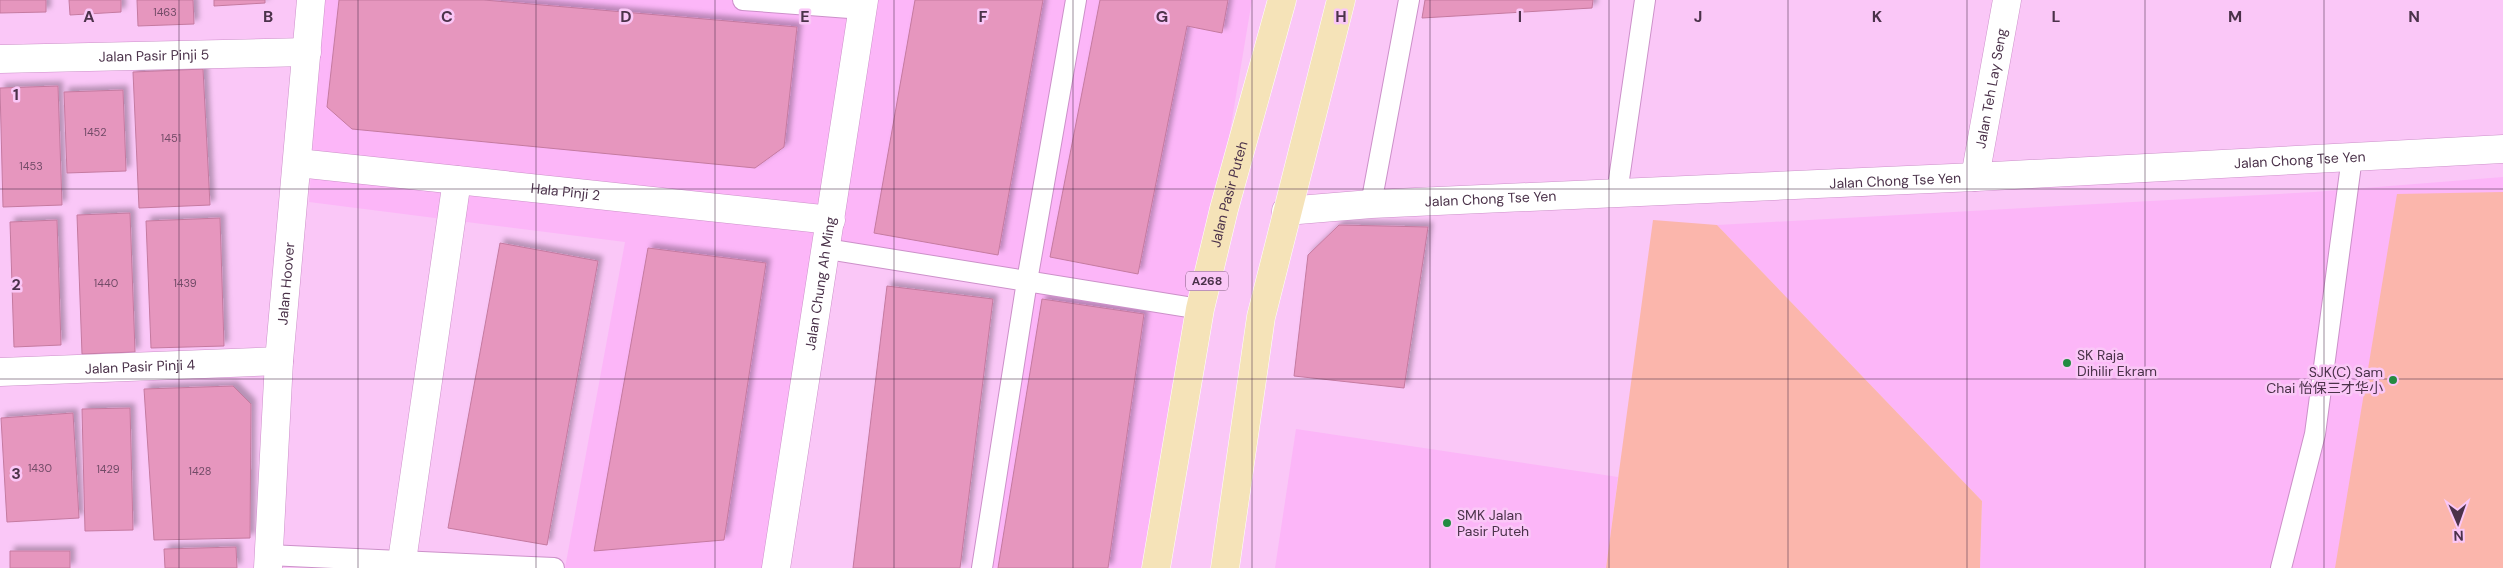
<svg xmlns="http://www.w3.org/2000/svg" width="2503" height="568" viewBox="0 0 2503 568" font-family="'DM Sans','Noto Sans SC',sans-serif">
  <defs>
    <filter id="shadow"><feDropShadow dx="4.5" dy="-4.5" stdDeviation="2.5" flood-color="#0004"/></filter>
  </defs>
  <rect width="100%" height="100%" fill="#fac7f7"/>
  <path fill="#fcb6f8" d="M322,0h930l-95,568h-170l41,-282 -197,-35 -53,317h-213l60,-326 -316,-40z
    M2503,177v391h-523l2,-67 -265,-276 597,-33z
    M1296,429l322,48 -12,91h-331z"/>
  <path fill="#fbb6ac" d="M2503,192v376h-168l62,-374z
    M1653,220l64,5 265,276 -2,67h-374z"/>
  <path fill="#e696be" stroke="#c57aa0" filter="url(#shadow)" d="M0,0h46v12l-46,1z
    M69,0h52v12l-51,3z
    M137,0h56l1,24 -56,2z
    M214,0h51v3l-51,3z
    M339,0h145l313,27 -13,120 -29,21 -403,-39 -25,-22z
    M915,0h128l-45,255 -124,-22z
    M1100,0h128l-6,33 -35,-7 -49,248 -88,-17z
    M1425,0h168l-1,8 -170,10z
    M203,69l7,136 -71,3 -6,-136z
    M58,86l4,119 -59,2 -3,-119z
    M123,90l3,81 -59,2 -3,-81z
    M130,213l5,139 -53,2 -5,-139z
    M220,218l4,128 -73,2 -5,-127z
    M57,220l4,125 -47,2 -4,-125z
    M1339,225l89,2 -24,161 -110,-12 14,-121z
    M500,243l98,18 -51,284 -99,-17z
    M648,248l118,15 -42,277 -130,11z
    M887,286l106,13 -33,269h-107z
    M1042,299l102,15 -36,254h-110z
    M233,386l18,18 -1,134 -96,2 -10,-151z
    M130,408l3,122 -48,1 -3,-122z
    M73,413l6,105 -72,4 -6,-104z
    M236,547l1,21h-72l-1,-19z
    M10,551h60v17h-60z"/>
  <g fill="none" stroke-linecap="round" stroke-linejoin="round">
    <g stroke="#cc90c9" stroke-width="22">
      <path id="lane" d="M743,0l120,9
        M1617,193l28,-193
        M1371,204l38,-204
        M827,249l373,60
        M268,555l286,13
        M982,568l45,-287 49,-281
        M2281,568l34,-134 37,-277"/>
    </g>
    <g stroke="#cc90c9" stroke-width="29">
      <g id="street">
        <path id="s1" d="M0,59l307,-7"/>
        <path id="s2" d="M298,163l533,57"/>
        <path id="s3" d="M1975,177l32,-177"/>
        <path id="s4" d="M1286,211l85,-7 604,-27 528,-28"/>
        <path id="s5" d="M0,372l279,-11"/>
        <path d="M402,561l55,-381"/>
        <path id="s6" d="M268,568l11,-207 32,-361"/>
        <path id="s7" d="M776,568l88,-568"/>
      </g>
    </g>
    <g stroke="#fff" stroke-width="29">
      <g id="primary">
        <path id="s8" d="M1156,568l44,-259 24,-100 58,-209"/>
        <path d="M1225,568l36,-251 80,-317"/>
      </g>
    </g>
    <use href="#lane" stroke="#fff" stroke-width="20"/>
    <use href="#street" stroke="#fff" stroke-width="28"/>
    <use href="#primary" stroke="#f5e3b8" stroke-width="28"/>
  </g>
  <path fill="none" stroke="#4b324a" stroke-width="1" stroke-opacity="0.55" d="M179,0v568M358,0v568M536,0v568M715,0v568M894,0v568M1073,0v568M1252,0v568M1430,0v568M1609,0v568M1788,0v568M1967,0v568M2145,0v568M2324,0v568M0,189h2503M0,379h2503"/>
  <g fill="#238b41" stroke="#fac7f7" stroke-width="2">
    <circle cx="2067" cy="363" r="5"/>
    <circle cx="2393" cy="380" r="5"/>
    <circle cx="1447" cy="523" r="5"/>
  </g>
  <g text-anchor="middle" stroke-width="5" stroke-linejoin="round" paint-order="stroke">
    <g font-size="11" fill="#724b67">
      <text x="165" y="16">1463</text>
      <text x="95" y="136">1452</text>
      <text x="171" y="142">1451</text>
      <text x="31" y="170">1453</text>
      <text x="106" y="287">1440</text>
      <text x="185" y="287">1439</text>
      <text x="40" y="472">1430</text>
      <text x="108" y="473">1429</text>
      <text x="200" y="475">1428</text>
    </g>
    <rect fill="#fac7f7" stroke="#805f7e" stroke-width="1" x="1186" y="271.5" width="42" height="19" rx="4"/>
    <g font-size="12" font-weight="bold" fill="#4b324a">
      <text x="1207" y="285">A268</text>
    </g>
    <g font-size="14" fill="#4b324a" stroke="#fac7f7">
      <text dy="5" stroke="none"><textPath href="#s1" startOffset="154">Jalan Pasir Pinji 5</textPath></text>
      <text dy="5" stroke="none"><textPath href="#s3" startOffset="90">Jalan Teh Lay Seng</textPath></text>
      <text dy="5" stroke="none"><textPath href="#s4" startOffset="1015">Jalan Chong Tse Yen</textPath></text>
      <text dy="5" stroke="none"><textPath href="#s4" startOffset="610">Jalan Chong Tse Yen</textPath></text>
      <text dy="5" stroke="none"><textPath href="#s2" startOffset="269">Hala Pinji 2</textPath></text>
      <text dy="5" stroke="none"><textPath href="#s8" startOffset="381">Jalan Pasir Puteh</textPath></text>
      <text dy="5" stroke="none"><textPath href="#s4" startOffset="205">Jalan Chong Tse Yen</textPath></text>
      <text dy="5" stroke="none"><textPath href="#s6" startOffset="285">Jalan Hoover</textPath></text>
      <text dy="5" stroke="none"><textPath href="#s7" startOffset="288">Jalan Chung Ah Ming</textPath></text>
      <text dy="5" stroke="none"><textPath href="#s5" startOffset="140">Jalan Pasir Pinji 4</textPath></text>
    </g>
    <g font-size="14" fill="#4b324a" stroke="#fac7f7" text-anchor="start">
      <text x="2077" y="360">SK Raja<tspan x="2077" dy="16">Dihilir Ekram</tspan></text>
      <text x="2383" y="377" text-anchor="end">SJK(C) Sam<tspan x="2383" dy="16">Chai 怡保三才华小</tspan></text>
      <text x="1457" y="520">SMK Jalan<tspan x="1457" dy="16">Pasir Puteh</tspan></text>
    </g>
  </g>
  <g font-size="16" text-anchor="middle" font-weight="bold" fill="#4b324a" stroke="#fac7f7" stroke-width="5" stroke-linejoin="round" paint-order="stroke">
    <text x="89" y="22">A</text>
    <text x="268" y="22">B</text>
    <text x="447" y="22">C</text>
    <text x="626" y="22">D</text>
    <text x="805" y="22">E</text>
    <text x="983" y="22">F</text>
    <text x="1162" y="22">G</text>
    <text x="1341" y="22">H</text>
    <text x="1520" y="22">I</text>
    <text x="1698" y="22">J</text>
    <text x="1877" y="22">K</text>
    <text x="2056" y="22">L</text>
    <text x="2235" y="22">M</text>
    <text x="2414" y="22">N</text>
    <text x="16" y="100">1</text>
    <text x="16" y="290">2</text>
    <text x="16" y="479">3</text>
  </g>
  <g transform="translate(2458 523) rotate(178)" stroke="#fac7f7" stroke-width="4" paint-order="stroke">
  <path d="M0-4L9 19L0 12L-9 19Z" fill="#4b324a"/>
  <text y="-8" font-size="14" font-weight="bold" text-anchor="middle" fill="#4b324a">N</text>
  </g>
</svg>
